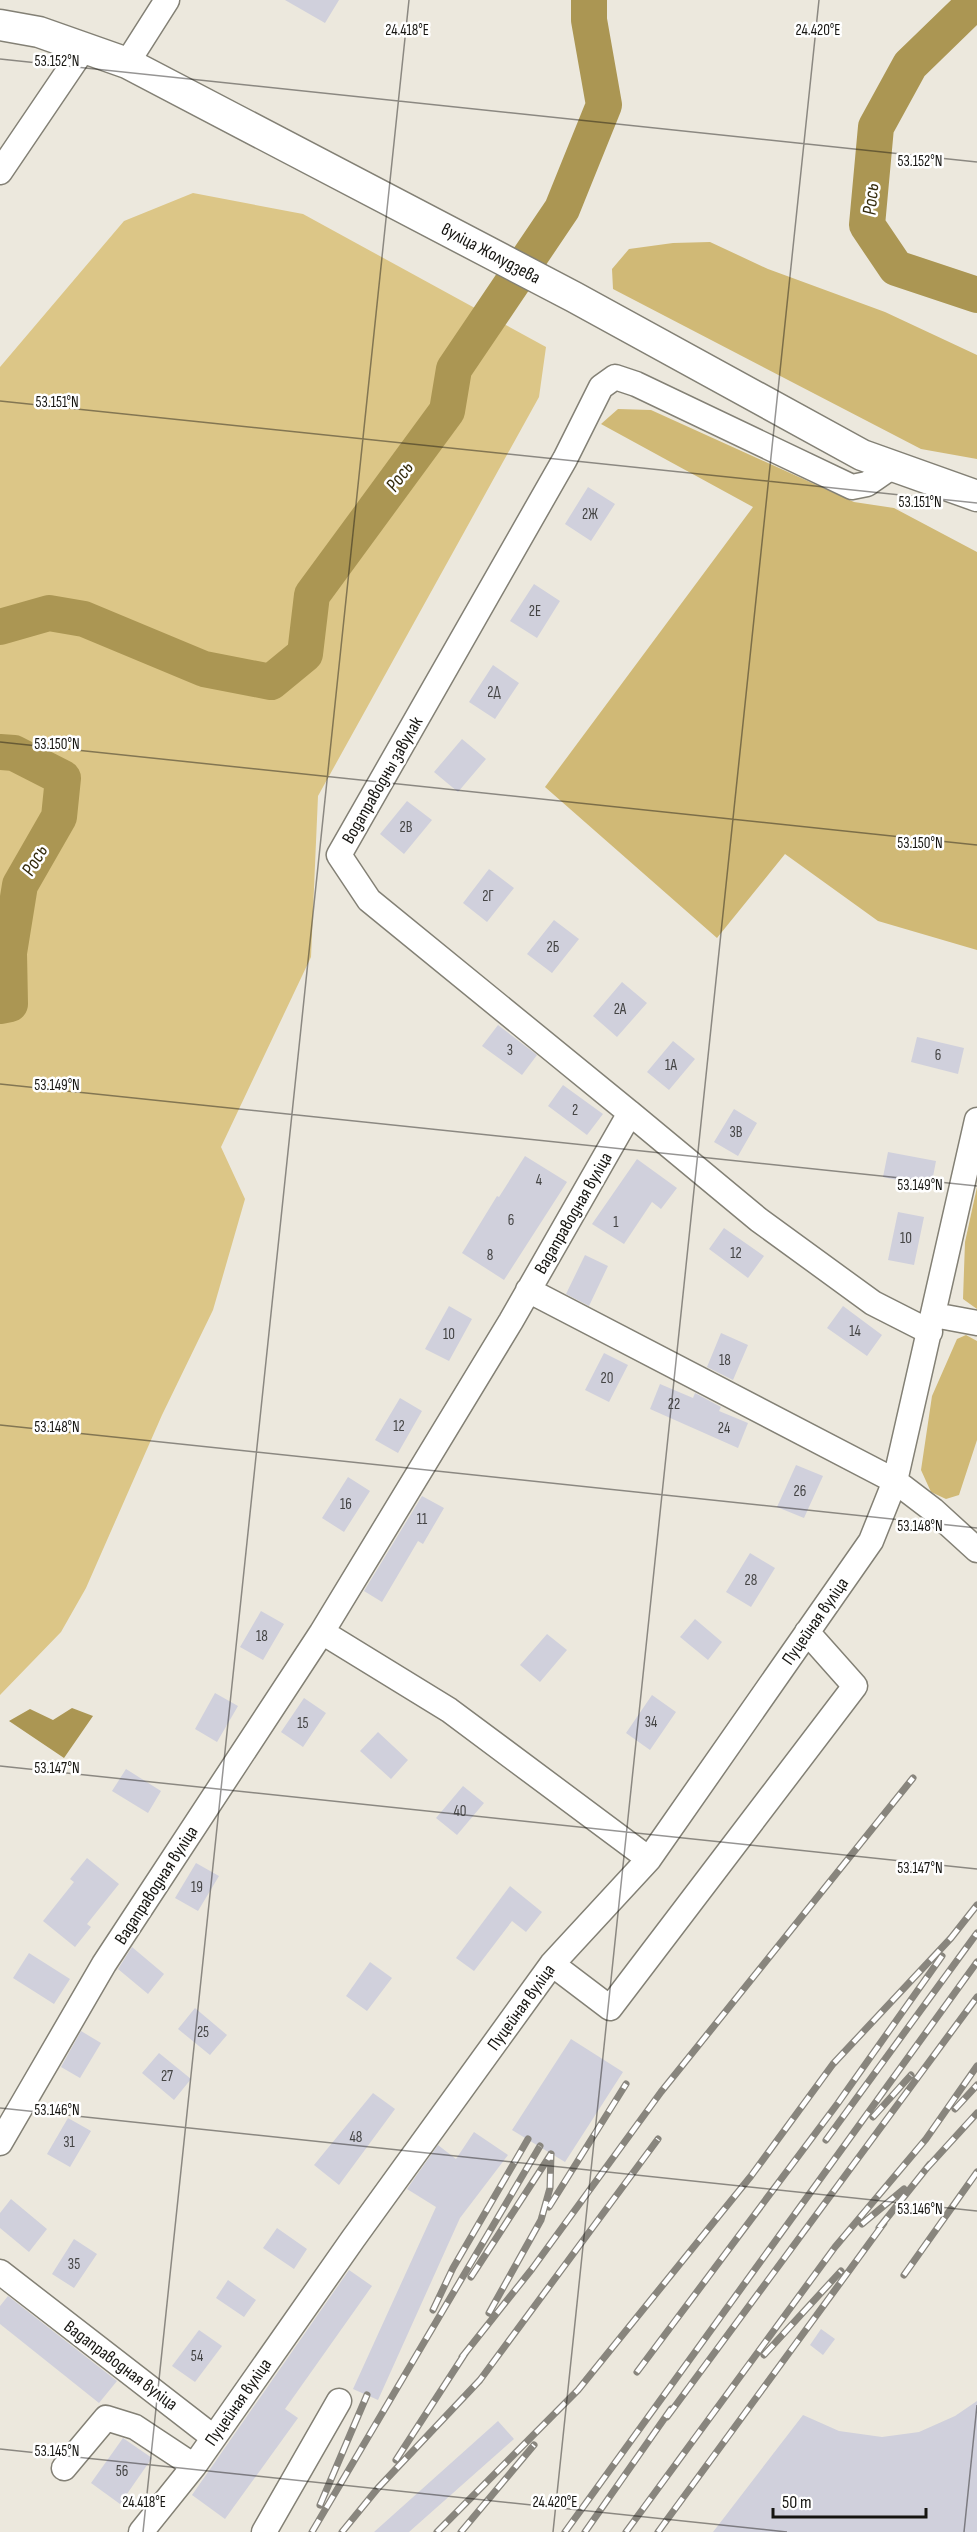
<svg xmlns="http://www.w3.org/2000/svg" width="977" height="2532" viewBox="0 0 977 2532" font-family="'Sofia Sans Condensed',sans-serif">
  <rect width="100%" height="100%" fill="#ece8dd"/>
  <path fill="#dcc687" d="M193,193l110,21 243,133 -7,50 -221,399 -7,161 -90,190 24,52 -32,111 -51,105 -76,173 -25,44 -61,63v-1328l124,-146z"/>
  <path fill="#d0b976" d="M710,242l58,27 117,43 92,43v104l-56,-10 -308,-160 -1,-20 17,-20 44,-6z
    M618,409l33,1 203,92 40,6 83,44v398l-99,-29 -93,-67 -68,84 -172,-151 208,-280 -152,-83z
    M977,1187v122l-14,-10 2,-57z
    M966,1335l11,6v99l-18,55 -13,4 -15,-7 -10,-22 11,-74 25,-57z"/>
  <path fill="#ab9653" d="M72,1708l21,8 -29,42 -55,-37 21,-12 23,11z"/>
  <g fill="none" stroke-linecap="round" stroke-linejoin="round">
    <path stroke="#ab9653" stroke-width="36" d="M977,0l-67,65 -34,62 -9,98 29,43 81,27
      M0,627l49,-14 35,6 120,50 67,13 34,-28 7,-59 135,-184 7,-42 108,-160 42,-104 -15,-85v-20
      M0,752l14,1 49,25 -4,39 -39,68 -11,68 1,51 -10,2"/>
  </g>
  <path fill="#d0d0dc" d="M285,0h54l-14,23z
    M588,487l27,17 -24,37 -26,-17z
    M534,584l26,17 -23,37 -27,-17z
    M493,665l26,18 -24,36 -26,-17z
    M462,739l24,20 -28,33 -24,-20z
    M407,801l25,19 -28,34 -24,-20z
    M489,869l25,19 -27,34 -24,-19z
    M554,920l25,19 -27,34 -25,-19z
    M622,982l25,21 -30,34 -24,-21z
    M498,1025l39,30 -15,20 -40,-29z
    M917,1037l47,11 -6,26 -47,-12z
    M673,1041l22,18 -26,31 -22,-18z
    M563,1085l40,29 -16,21 -39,-29z
    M734,1109l23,14 -19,33 -24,-14z
    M888,1152l48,9 -5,26 -48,-10z
    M525,1156l42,26 -63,98 -42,-27 35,-57 2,1z
    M637,1159l40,29 -16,21 -9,-7 -28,42 -32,-20z
    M898,1212l26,5 -10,48 -26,-5z
    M724,1228l40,28 -16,22 -39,-29z
    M585,1255l23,11 -19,40 -23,-12z
    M449,1306l23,13 -23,42 -24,-12z
    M843,1306l39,29 -15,21 -40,-28z
    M721,1333l27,12 -15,35 -26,-13z
    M604,1353l24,12 -19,37 -24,-12z
    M660,1384l33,14 2,-5 26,14 -2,4 29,12 -10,25 -88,-39z
    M400,1398l22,13 -24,42 -23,-13z
    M796,1465l27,11 -19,42 -27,-11z
    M348,1477l22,14 -26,41 -22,-14z
    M422,1496l22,12 -21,36 -5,-3 -36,61 -18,-11z
    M750,1553l25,15 -24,39 -25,-15z
    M261,1611l23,13 -21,36 -23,-13z
    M695,1619l27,23 -14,18 -28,-23z
    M547,1634l20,16 -27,32 -20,-17z
    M215,1693l23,13 -21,36 -22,-13z
    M652,1695l24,17 -26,38 -24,-17z
    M304,1698l22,15 -23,34 -22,-15z
    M378,1732l30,28 -17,19 -31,-28z
    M126,1769l35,22 -13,22 -36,-22z
    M463,1786l21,17 -27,32 -21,-17z
    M87,1858l32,26 -32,40 4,3 -16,20 -32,-26 31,-39 -4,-3z
    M196,1863l23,13 -21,35 -23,-13z
    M510,1886l32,26 -16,20 -14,-11 -38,50 -18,-13z
    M132,1947l32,27 -16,20 -30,-25z
    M29,1953l41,26 -16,25 -41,-26z
    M370,1962l22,16 -25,33 -21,-15z
    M195,2008l32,27 -17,20 -32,-26z
    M81,2031l20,12 -21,35 -19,-11z
    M571,2039l52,33 -58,90 -53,-32z
    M159,2053l32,26 -17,21 -32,-27z
    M373,2093l22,16 -56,76 -25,-20z
    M68,2118l23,13 -21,36 -23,-13z
    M474,2132l34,23 -48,63 -82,182 -25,-11 83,-182 -29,-18 31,-44 18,14z
    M11,2199l36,30 -18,23 -29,-24v-15z
    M277,2228l30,21 -13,20 -31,-21z
    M74,2239l23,15 -23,34 -22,-14z
    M349,2270l23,16 -87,123 13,9 -73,101 -33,-24z
    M228,2280l28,20 -12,17 -28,-19z
    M8,2296l109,85 -18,22 -99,-79v-18z
    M821,2329l14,10 -12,16 -13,-10z
    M199,2330l23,16 -27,36 -23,-16z
    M977,2401v131h-264l90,-117 36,16 43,6 37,-5 36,-16z
    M498,2421l16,18 -105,93h-35z
    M123,2438l29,20 -32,46 -29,-21z"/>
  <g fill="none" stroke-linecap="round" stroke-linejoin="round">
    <g stroke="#838075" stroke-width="27">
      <path id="minor" d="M127,63l40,-63
        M0,172l84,-124
        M630,1113l-261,-213 -30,-45 226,-396 36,-72 14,-10 21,7 216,103 15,-3 26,-18
        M528,1290l367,191 38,29 44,40
        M934,1315l43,8
        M649,1859l-200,-149 -127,-78 189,-311 119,-208 129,107 114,83 57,29
        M552,1964l58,44 245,-322 -48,-54
        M0,2143l104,-179 218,-332
        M0,2272l213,165
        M64,2468l42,-50 29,9 59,39
        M141,2532l53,-66 159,-227 199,-275 97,-105 222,-318 24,-60 82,-361
        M264,2532l75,-131"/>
    </g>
    <g stroke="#838075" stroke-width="33">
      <path id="major" d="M0,25l39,7 88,31 447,234 288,158 115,41"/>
    </g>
    <use href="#minor" stroke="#fff" stroke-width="24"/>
    <use href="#major" stroke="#fff" stroke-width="30"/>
    <g stroke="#88857d" stroke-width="7">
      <path id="rail" d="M955,2109l22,-24
        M873,2117l38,-42
        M826,2140l151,-207
        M926,2169l51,-56
        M549,2207l77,-123
        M862,2224l42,-35
        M879,2228l51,-64
        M904,2275l73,-103
        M471,2277l80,-123
        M433,2310l20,-42 75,-129
        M489,2313l52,-93 9,-32 1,-34
        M764,2355l77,-84
        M462,2357l70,-88 129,-177 252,-314
        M637,2372l201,-269 104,-147
        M667,2417l310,-420
        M396,2460l70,-108
        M320,2505l47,-110
        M312,2532l228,-386
        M342,2532l36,-44 102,-108 178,-241
        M437,2532l141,-142 173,-214 82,-112 118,-126 26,-33
        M461,2532l73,-87
        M565,2532l412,-570
        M585,2532l86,-123
        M626,2532l209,-285 91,-108 51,-73
        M658,2532l226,-309"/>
    </g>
    <use href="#rail" stroke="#fff" stroke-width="4.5" stroke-dasharray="14" stroke-linecap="butt"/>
  </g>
  <path fill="none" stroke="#161511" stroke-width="1.5" stroke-opacity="0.45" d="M0,59l977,103M0,401l977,102M0,742l977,103M0,1084l977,102M0,1425l977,103M0,1766l977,103M0,2108l977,103M0,2449l787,83M143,2532l266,-2532M553,2532l266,-2532M964,2532l13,-127"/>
  <g text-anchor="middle" stroke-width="5" stroke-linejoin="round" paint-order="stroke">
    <g font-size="15" fill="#444">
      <text x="590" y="519">2Ж</text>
      <text x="535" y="616">2Е</text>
      <text x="494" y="697">2Д</text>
      <text x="406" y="832">2В</text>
      <text x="488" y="901">2Г</text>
      <text x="553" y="952">2Б</text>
      <text x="620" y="1014">2А</text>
      <text x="510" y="1055">3</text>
      <text x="938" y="1060">6</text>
      <text x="671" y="1070">1А</text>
      <text x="575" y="1115">2</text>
      <text x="736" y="1137">3В</text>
      <text x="539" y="1185">4</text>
      <text x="511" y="1225">6</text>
      <text x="616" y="1227">1</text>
      <text x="906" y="1243">10</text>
      <text x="736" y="1258">12</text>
      <text x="490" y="1260">8</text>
      <text x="855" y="1336">14</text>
      <text x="449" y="1339">10</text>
      <text x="725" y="1365">18</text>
      <text x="607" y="1383">20</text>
      <text x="674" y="1409">22</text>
      <text x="399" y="1431">12</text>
      <text x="724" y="1433">24</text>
      <text x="800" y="1496">26</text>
      <text x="346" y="1509">16</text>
      <text x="422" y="1524">11</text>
      <text x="751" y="1585">28</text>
      <text x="262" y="1641">18</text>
      <text x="651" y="1727">34</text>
      <text x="303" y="1728">15</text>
      <text x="460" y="1816">40</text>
      <text x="197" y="1892">19</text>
      <text x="203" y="2037">25</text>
      <text x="167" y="2081">27</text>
      <text x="356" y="2142">48</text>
      <text x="69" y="2147">31</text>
      <text x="74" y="2269">35</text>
      <text x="197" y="2361">54</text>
      <text x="122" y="2476">56</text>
    </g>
    <g font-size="18" fill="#161511" stroke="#fff">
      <text transform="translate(491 253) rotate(28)" y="6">вуліца Жолудзева</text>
      <text transform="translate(382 780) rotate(-60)" y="6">Водаправодны завулак</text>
      <text transform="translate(573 1213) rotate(-60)" y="6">Вадаправодная вуліца</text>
      <text transform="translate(815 1621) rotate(-55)" y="6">Пуцейная вуліца</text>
      <text transform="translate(156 1885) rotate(-57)" y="6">Вадаправодная вуліца</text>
      <text transform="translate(521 2007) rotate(-54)" y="6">Пуцейная вуліца</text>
      <text transform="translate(121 2365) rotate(37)" y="6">Вадаправодная вуліца</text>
      <text transform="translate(238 2402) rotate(-55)" y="6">Пуцейная вуліца</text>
    </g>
    <g font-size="20" font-style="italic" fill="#352b0c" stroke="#fff">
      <text transform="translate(870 199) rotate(-85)" y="7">Рось</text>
      <text transform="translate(399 476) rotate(-54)" y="7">Рось</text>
      <text transform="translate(34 860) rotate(-60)" y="7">Рось</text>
    </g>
  </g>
  <g font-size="15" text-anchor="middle" fill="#161511" stroke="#fff" stroke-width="5" stroke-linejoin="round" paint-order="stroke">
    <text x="407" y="35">24.418°E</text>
    <text x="818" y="35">24.420°E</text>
    <text x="57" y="66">53.152°N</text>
    <text x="920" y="166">53.152°N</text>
    <text x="57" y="407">53.151°N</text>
    <text x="920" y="507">53.151°N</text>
    <text x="57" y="749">53.150°N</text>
    <text x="920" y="848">53.150°N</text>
    <text x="57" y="1090">53.149°N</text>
    <text x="920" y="1190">53.149°N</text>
    <text x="57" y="1432">53.148°N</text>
    <text x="920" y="1531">53.148°N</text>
    <text x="57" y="1773">53.147°N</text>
    <text x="920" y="1873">53.147°N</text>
    <text x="57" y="2115">53.146°N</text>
    <text x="920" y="2214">53.146°N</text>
    <text x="57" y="2456">53.145°N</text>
    <text x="144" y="2507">24.418°E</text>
    <text x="555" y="2507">24.420°E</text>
  </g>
  <path d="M773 2508v9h153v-9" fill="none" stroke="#161511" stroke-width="3"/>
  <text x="782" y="2508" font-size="18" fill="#161511" stroke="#ffffff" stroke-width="4.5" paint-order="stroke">50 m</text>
</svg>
